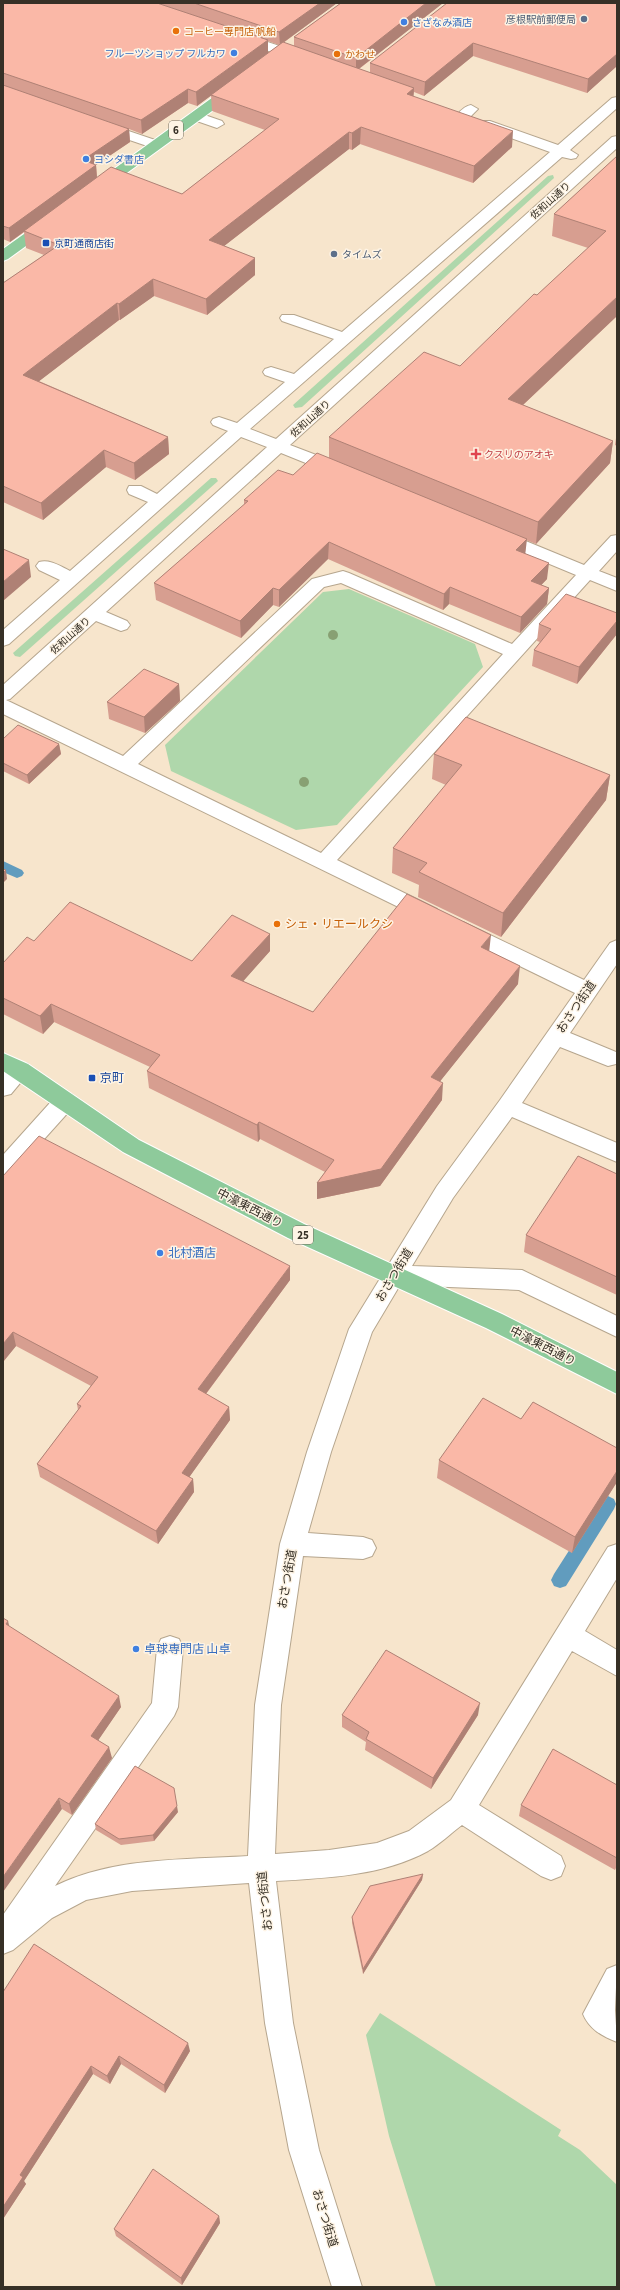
<svg xmlns="http://www.w3.org/2000/svg" width="620" height="2290" viewBox="0 0 620 2290" font-family="'Source Sans 3','Noto Sans JP',sans-serif">
  <rect width="100%" height="100%" fill="#f7e5cc"/>
  <path fill="#afd7ab" d="M553,175l1,3 -252,229 -7,1 -2,-3 255,-229z
    M211,478h5l2,3 -198,176 -5,-1 -2,-3z
    M349,589l126,55 8,23 -146,158 -41,5 -125,-59 -6,-26 158,-153z
    M380,2013l181,117 -3,6 22,14 37,35v102h-181l-47,-151 -23,-101z"/>
  <g fill="none" stroke-linecap="round" stroke-linejoin="round">
    <path fill="#619cbe" fill-rule="evenodd" d="M3,861l19,9 2,3 -2,3 -5,2 -14,-6z
      M608,1496l6,3 2,5 -2,5 -48,77 -6,2 -6,-2 -3,-6 3,-6 48,-75z"/>
    <g stroke="#b6a68e" stroke-width="2">
      <path id="minor" d="M240,33l67,22 2,3 -7,4 -67,-22 -2,-3 2,-3z
        M617,97v11l-47,42 8,5 -2,3 -5,1 -9,-2 -312,272 26,10 336,-302 5,-1v12l-327,297 55,21 2,4 -2,4h-12l-52,-21 -175,159 21,9 3,4 -3,4 -6,2 -25,-10 -86,78 -4,1 117,56 189,-177 31,-8 6,2 163,71 64,-69 -84,-35 -3,-4 3,-4h12l80,33 27,-29 6,-1v16l-18,20 18,7v13l-27,-11 -253,280 100,49 3,5 -3,5 -7,2 -7,-2 -420,-205v-29l264,-238 -26,-10 -232,207 -6,2v-16l57,-50 -21,-10 -3,-4 3,-4c11,-3 21,4 31,9l78,-69 -19,-8 -2,-4 2,-4h12l16,8 71,-63 -15,-6 -2,-3 2,-3 6,-2 18,6 48,-41 -20,-7 -2,-3 2,-3 6,-2 23,7 40,-35 -52,-18 -2,-3 2,-3h12l48,17 208,-180 -70,-25 -2,-3 2,-3h10l68,24 54,-47zM341,583l162,71 -182,199 -183,-89 186,-177z
        M471,105l7,4 -10,10h-10l-2,-3c4,-5 9,-10 15,-11z
        M196,112l26,9 2,3 -7,4 -26,-9 -2,-3 2,-3z
        M102,122l59,20 2,3 -7,4 -59,-20 -2,-3 2,-3z
        M463,922l121,58 26,-37 7,-3v24l-47,69 46,19v12l-8,2 -48,-19 -38,56 95,40v19l-105,-45 -59,81 -41,68 110,4 95,46v21l-98,-47 -119,-5 -28,47 -41,120 -23,81 55,4 9,3 4,8 -4,8 -9,3 -60,-3 -22,149 -6,149 54,-4 48,-7 32,-12 42,-31 157,-253 9,-3v34l-32,53 32,19v26l-45,-25 -93,154 82,51 4,10 -4,10 -10,4 -10,-4 -79,-51c-11,8 -22,19 -34,26 -46,25 -101,27 -152,30l17,142 26,127 43,137h-30l-43,-137 -24,-127 -16,-140 -117,8 -46,9 -34,18 -39,32 -10,4v-39l149,-212 5,-55 4,-9 9,-3 9,3 4,9 -5,59 -4,9 -119,170c59,-29 129,-26 193,-30l7,-151 25,-161 27,-92 42,-123 88,-143 63,-86 75,-107 -119,-58 -3,-5 3,-5z
        M20,1062l8,2 3,6 -20,24 -8,2v-22l9,-10z
        M65,1092l8,3 3,6 -3,6 -62,69 -8,3v-24l54,-60z
        M617,1965l-2,45 2,32c-15,-6 -28,-13 -34,-28l24,-45z"/>
    </g>
    <g stroke="#fff" stroke-width="2">
      <path id="major" d="M236,83l5,1 2,3 -2,3 -139,101h-10l-2,-3 2,-3 139,-101z
        M50,218l5,1 2,3 -2,3 -47,34 -5,2v-12l42,-30z
        M3,1053l25,11 111,76 165,84 198,90 115,58v22l-131,-66 -198,-90 -165,-86 -120,-81z"/>
    </g>
    <use href="#minor" fill="#fff" fill-rule="evenodd"/>
    <use href="#major" fill="#8eca9b" fill-rule="evenodd"/>
  </g>
  <g fill="#88a073">
    <circle cx="333" cy="635" r="5"/>
    <circle cx="304" cy="782" r="5"/>
  </g>
  <path fill="#d79e90" fill-rule="evenodd" d="M3,3h334l-54,40 11,3v-9l47,-34h102l-84,66 11,4v-10l247,-60v63l-30,27 -114,-37 -49,40 -10,-4 -1,4 99,51 -39,36 -113,-39 -8,6 -3,-1 -125,97 31,12v17l-48,40 -53,-19 -34,24h-1l-80,61 129,56 1,17 -34,26 -29,-13 -63,53 -40,-18v-219l41,-28 -18,-7 -2,-16 -14,10 -7,-3zM268,41l11,4 -11,8zM211,95l1,16 53,19 -83,64 -85,-16 -1,-13 34,-23 -1,-13 13,5 46,-31 9,3z
    M617,156v160l-94,89 90,36 -3,22 -74,81 -10,-4 -1,13 22,26 -6,6 8,3 -2,16 -27,29 -71,-29 -6,6 -115,-51 -49,48 -6,-2 -32,33 -85,-38 -2,-17 90,-78v-5l85,-42v-21l131,-71 128,-118 -36,-12 2,-22z
    M617,431v15l-2,-1z
    M617,613v21l-40,50 -45,-18 2,-16 6,-8 -3,-1 2,-17z
    M179,684l1,17 -35,32 -36,-14 -2,-17z
    M3,739l56,5 2,10 -32,30 -26,-13z
    M434,754l176,21 -4,25 -105,137 -83,-40 1,-12 -27,-12 1,-25 53,-63 -14,-6z
    M270,934v17l-27,30 70,31 176,-61 29,33 -78,97 2,19 -62,86 -63,13v-16l8,-11 -65,-33 -2,3 -109,-54 -2,-17 3,-4 -96,-45 -11,12 -40,-20v-51l31,-22 158,20z
    M617,1174v121l-93,-43 2,-17z
    M3,1176l287,104 -84,114 23,13 1,13 -41,57 4,2 1,13 -36,52 -118,-67 -3,-13 41,-54 -1,-6 14,-18 -75,-40 -13,16z
    M521,1419l96,29v34l-45,71 -135,-75 2,-18z
    M9,1627l112,80 -23,33 14,18 -40,57 -10,-6z
    M342,1715h136l-47,74 -66,-39 1,-8 -24,-15z
    M617,1785v81l-2,4 -96,-54 2,-11z
    M178,1812l-24,29 -33,4 -25,-15 -1,-6z
    M423,1874l-1,6 -59,94 -11,-51v-6z
    M3,1992l187,59 -25,42 -44,-29 -11,20 -17,-10 -69,107 2,3 -23,35z
    M219,2216l1,7 -38,62 -66,-49 -2,-7z"/>
  <path fill="#af8175" d="M320,3h17l-57,42 -1,-13z
    M426,3h17l-87,68v-13z
    M268,40v14l-71,52 -1,-14z
    M473,43v13l-49,40 1,-14z
    M617,54v12l-30,27 1,-14z
    M414,88l-1,17 -6,-11z
    M188,89v14l-46,31 -1,-14z
    M361,127l-1,17 -8,6v-17z
    M129,129l1,13 -34,23 1,13 -87,64 -1,-14 74,-68z
    M513,131l-1,16 -39,36 1,-17z
    M349,132v17l-139,108 -1,-17z
    M255,258v17l-48,40 -1,-16z
    M153,279l1,17 -34,24 -1,-16z
    M617,297v19l-111,105 2,-22z
    M117,303l2,17 -94,72 -2,-17z
    M168,437l1,17 -34,26 -1,-17z
    M613,441l-3,22 -74,81 2,-22z
    M104,450l2,17 -63,53 -2,-17z
    M527,539l-2,17 -9,-6z
    M329,542l-1,17 -49,48v-17z
    M29,560l2,17 -28,24v-19z
    M549,563l-2,16 -18,19 2,-17z
    M450,587l-1,17 -6,6 1,-16z
    M273,588v17l-32,33 -1,-17z
    M549,588l-2,16 -27,29 1,-16z
    M617,621v13l-40,50 2,-17z
    M179,684l1,17 -35,32 -1,-16z
    M59,744l2,10 -32,30 -2,-9z
    M610,775l-4,25 -105,137 2,-24z
    M6,870l1,9 -4,4v-10z
    M270,934v17l-38,43 -1,-18z
    M491,935l-2,18 -8,-6z
    M520,966l-2,18 -88,110 1,-17z
    M51,1004l3,18 -11,12 -3,-18z
    M443,1083l-1,17 -62,86 -63,13v-16z
    M259,1122l1,17 -2,3 -1,-17z
    M290,1266v14l-91,123 -1,-14z
    M13,1332l3,14 -13,16v-18z
    M229,1407l1,13 -47,66 -1,-13z
    M617,1471v11l-45,71 3,-16z
    M193,1479l1,13 -36,52 -2,-13z
    M8,1621l3,12 -5,-9z
    M119,1696l2,11 -28,41 -2,-12z
    M480,1703l-2,12 -47,74 2,-11z
    M109,1747l3,11 -40,57 -3,-11z
    M59,1798l3,11 -59,83v-15z
    M177,1806l1,6 -24,29 -1,-6z
    M423,1874l-1,6 -59,94v-5z
    M188,2043l2,8 -25,42 -1,-8z
    M119,2056l2,8 -11,20 -3,-8z
    M91,2066l2,8 -69,107 2,3 -23,35v-12l17,-32z
    M219,2216l1,7 -38,62 -1,-7z"/>
  <path fill="#fab8a7" stroke="#af8175" d="M3,3h154l111,37 -72,52 -8,-3 -47,31 -138,-47z
    M194,3h126l-41,29z
    M341,3h85l-70,55 -62,-21z
    M447,3h170v51l-29,25 -115,-36 -48,39 -55,-19z
    M283,42l131,46 -7,6 106,37 -39,35 -113,-39 -9,6 -3,-1 -140,108 46,18 -49,41 -53,-20 -34,25 -2,-1 -94,72 145,62 -34,26 -30,-13 -63,53 -38,-17v-203l56,-38 -35,-14 87,-64 71,27 97,-75 -68,-24z
    M3,85l126,44 -46,31 13,5 -87,63 -6,-2z
    M617,156v141l-109,102 105,42 -75,81 -209,-85 95,-85 36,14 74,-72 3,1 69,-64 -52,-17z
    M317,453l210,86 -11,11 33,13 -18,18 18,7 -28,29 -71,-30 -6,7 -115,-52 -50,48 -6,-2 -33,33 -86,-38 94,-82 -4,-1 34,-30 15,5z
    M3,549l26,11 -26,22z
    M566,594l51,19v8l-38,46 -45,-17 17,-21 -12,-5z
    M144,669l35,15 -35,33 -37,-15z
    M466,717l144,58 -107,138 -84,-41 8,-9 -34,-15 69,-83 -28,-11z
    M18,725l41,19 -32,31 -24,-12v-24z
    M3,869l3,1 -3,3z
    M407,894l84,41 -10,12 39,19 -89,111 12,6 -62,86 -64,14 17,-23 -75,-38 -2,3 -110,-54 13,-16 -109,-51 -11,12 -37,-18v-35l24,-26 7,4 36,-39 122,59 40,-46 38,19 -39,42 82,36z
    M39,1136l251,130 -92,123 31,18 -47,66 11,6 -37,52 -119,-67 44,-58 -4,-2 21,-27 -85,-45 -10,12v-168z
    M578,1156l39,18v103l-91,-42z
    M483,1398l38,21 12,-17 84,46v23l-42,66 -136,-77z
    M3,1618l5,3 -2,3 113,72 -28,40 18,11 -40,57 -10,-6 -56,79z
    M386,1650l94,53 -47,75 -67,-39 3,-7 -27,-17z
    M553,1749l64,36v73l-96,-53z
    M135,1766l39,22 3,18 -24,29 -34,4 -24,-15z
    M423,1874l-60,95 -11,-52 18,-31z
    M34,1944l154,99 -24,42 -45,-29 -12,20 -16,-10 -71,109 3,2 -20,30v-215z
    M153,2169l66,47 -38,62 -67,-49z"/>
  <g fill="#5c6f8a" stroke="#fef4e5" stroke-width="1.5">
    <circle cx="584" cy="19" r="4"/>
    <circle cx="334" cy="254" r="4"/>
  </g>
  <g fill="#3f7fe0" stroke="#fef4e5" stroke-width="1.5">
    <circle cx="404" cy="22" r="4"/>
    <circle cx="234" cy="53" r="4"/>
    <circle cx="86" cy="159" r="4"/>
    <circle cx="160" cy="1253" r="4"/>
    <circle cx="136" cy="1649" r="4"/>
  </g>
  <g fill="#e8710a" stroke="#fef4e5" stroke-width="1.5">
    <circle cx="176" cy="31" r="4"/>
    <circle cx="337" cy="54" r="4"/>
    <circle cx="277" cy="924" r="4"/>
  </g>
  <g fill="#1a4fb4" stroke="#fef4e5" stroke-width="1.5">
    <rect x="42" y="239" width="8" height="8" rx="2"/>
    <rect x="88" y="1074" width="8" height="8" rx="2"/>
  </g>
  <path fill="#e0444e" stroke="#fef4e5" stroke-width="1.5" d="M474 448h4v4h4v4h-4v4h-4v-4h-4v-4h4z"/>
  <g text-anchor="middle" stroke-width="3" stroke-linejoin="round" paint-order="stroke">
    <g font-size="10" fill="#4e5e75" stroke="#fef4e5" text-anchor="end">
      <text x="576" y="23">彦根駅前郵便局</text>
      <text x="342" y="258" text-anchor="start">タイムズ</text>
    </g>
    <g font-size="10" fill="#366cbe" stroke="#fef4e5" text-anchor="start">
      <text x="412" y="26">さざなみ酒店</text>
      <text x="226" y="57" text-anchor="end">フルーツショップ フルカワ</text>
      <text x="94" y="163">ヨシダ書店</text>
    </g>
    <g font-size="10" fill="#c56008" stroke="#fef4e5" text-anchor="start">
      <text x="184" y="35">コーヒー専門店 帆船</text>
      <text x="345" y="58">かわせ</text>
    </g>
    <g font-size="10" fill="#363026" stroke="#fef4e5">
      <text transform="translate(550 200) rotate(-42)" y="4">佐和山通り</text>
      <text transform="translate(310 418) rotate(-42)" y="4">佐和山通り</text>
      <text transform="translate(70 635) rotate(-42)" y="4">佐和山通り</text>
    </g>
    <g font-size="10" fill="#164399" stroke="#fef4e5" text-anchor="start">
      <text x="54" y="247">京町通商店街</text>
    </g>
    <g font-size="10" fill="#be3a42" stroke="#fef4e5" text-anchor="start">
      <text x="484" y="458">クスリのアオキ</text>
    </g>
    <g fill="#fef4e5" stroke="#726b5f" stroke-width="1">
      <rect x="169" y="121" width="14" height="18" rx="3"/>
      <rect x="293" y="1226" width="20" height="18" rx="3"/>
    </g>
    <g font-size="11" font-weight="bold" fill="#363026">
      <text x="176" y="134">6</text>
      <text x="303" y="1239">25</text>
    </g>
    <g font-size="12" fill="#c56008" stroke="#fef4e5" text-anchor="start">
      <text x="285" y="928">シェ・リエールクシ</text>
    </g>
    <g font-size="12" fill="#363026" stroke="#fef4e5">
      <text transform="translate(576 1007) rotate(-56)" y="4">おさつ街道</text>
      <text transform="translate(250 1208) rotate(27)" y="4">中濠東西通り</text>
      <text transform="translate(394 1275) rotate(-59)" y="4">おさつ街道</text>
      <text transform="translate(543 1346) rotate(27)" y="4">中濠東西通り</text>
      <text transform="translate(287 1579) rotate(-80)" y="4">おさつ街道</text>
      <text transform="translate(265 1901) rotate(-96)" y="4">おさつ街道</text>
      <text transform="translate(325 2218) rotate(73)" y="4">おさつ街道</text>
    </g>
    <g font-size="12" fill="#164399" stroke="#fef4e5" text-anchor="start">
      <text x="100" y="1082">京町</text>
    </g>
    <g font-size="12" fill="#366cbe" stroke="#fef4e5" text-anchor="start">
      <text x="168" y="1257">北村酒店</text>
      <text x="144" y="1653">卓球専門店 山卓</text>
    </g>
  </g>
  <rect width="620" height="2290" fill="none" stroke="#363026" stroke-width="8"/>
</svg>
